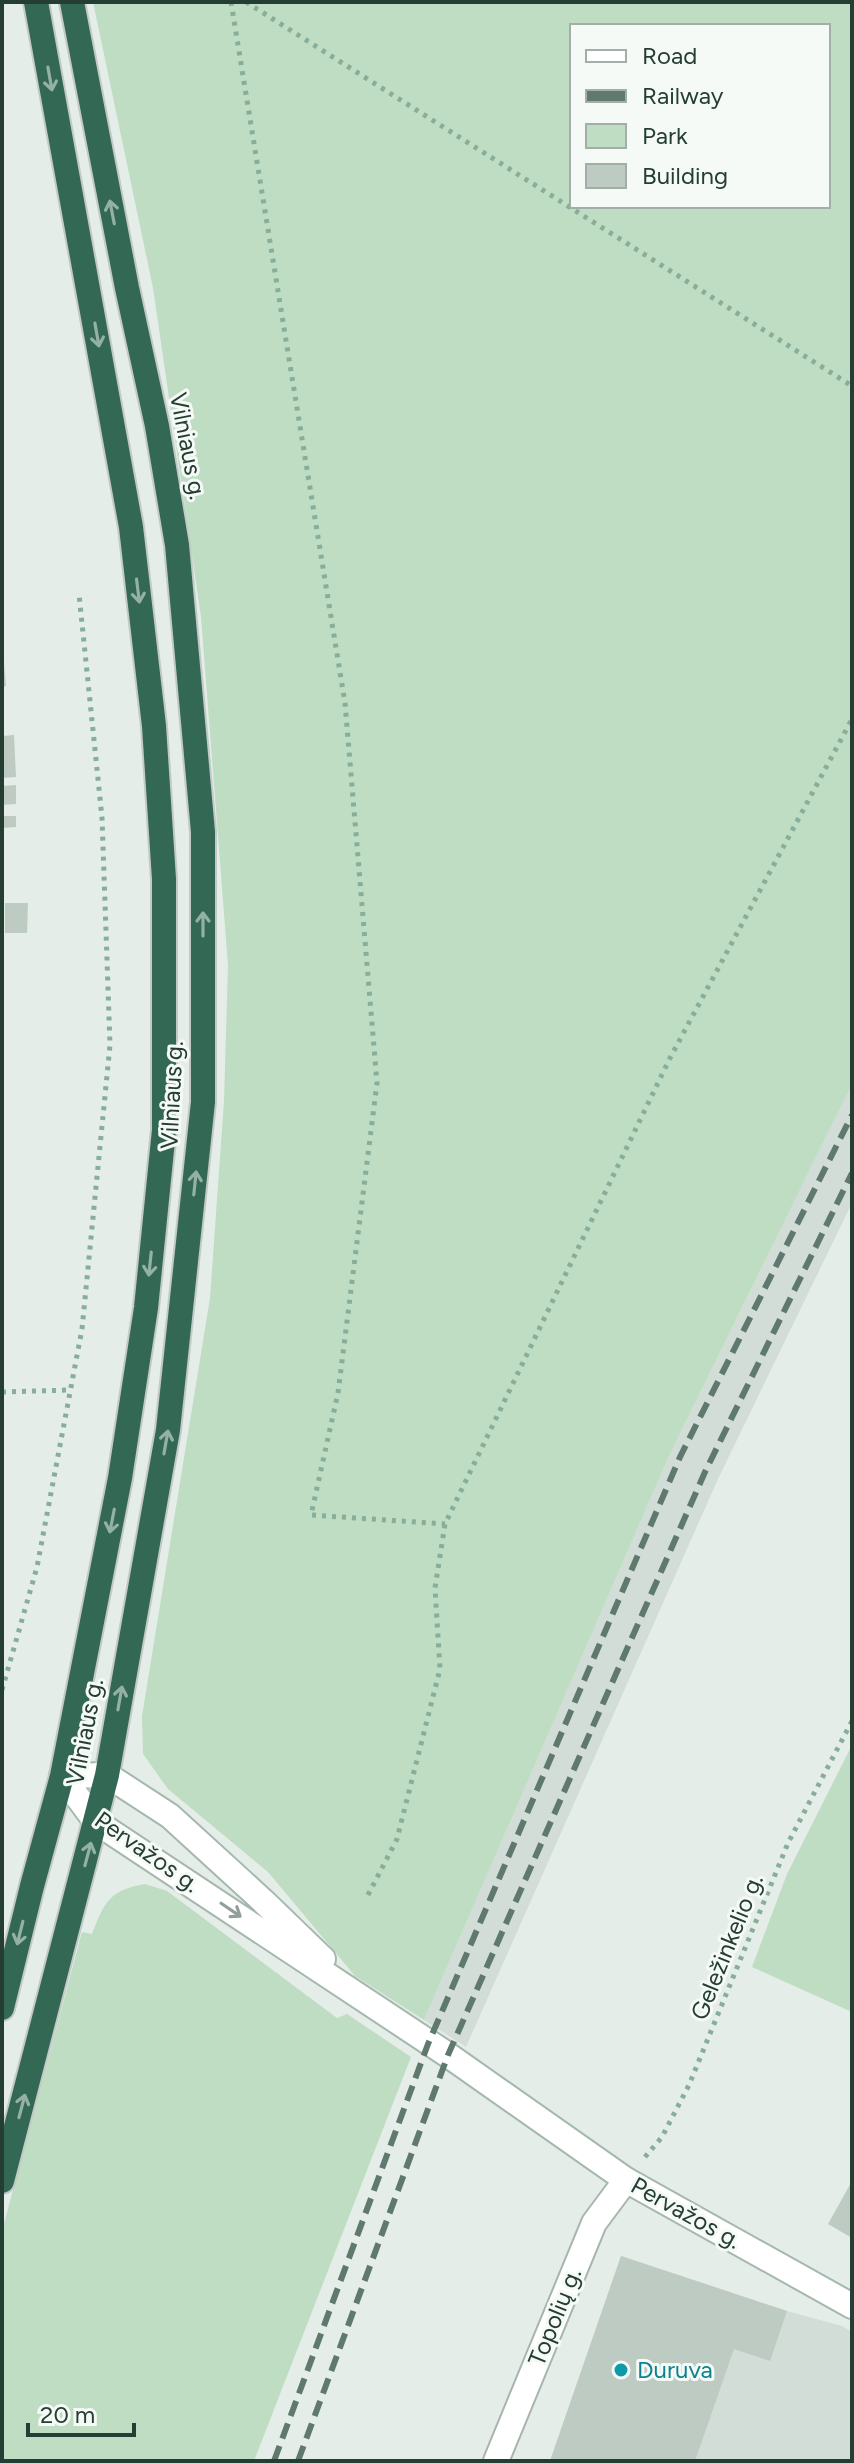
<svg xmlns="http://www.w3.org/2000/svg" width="854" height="2463" viewBox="0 0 854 2463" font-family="Figtree,sans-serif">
  <rect width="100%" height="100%" fill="#e5ede8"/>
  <path fill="#d3ddd7" d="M852,1084v119l-134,276 -252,568 -42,-27 245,-564z
    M621,2256l166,55 55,15 10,6v129h-302z"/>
  <path fill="#bfddc2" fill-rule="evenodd" d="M93,2h759v1082l-183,372 -245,564 -69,-44 -87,-104 -100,-83 -25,-35 -1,-38 68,-418 14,-197 4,-136 -27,-348 -48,-329zM572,26h256v180h-256z
    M852,1745v267l-100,-45 35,-93z
    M145,1884l22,7 170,127 10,-4 64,43 -157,404h-252v-230l80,-299 10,2c12,-31 17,-44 53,-50z"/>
  <path fill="#bdcbc3" d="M2,663h2l2,23 -4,1z
    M14,735l2,42 -14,1v-42z
    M16,785v19l-14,1v-19z
    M2,816h14v11l-14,1z
    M5,903h23l-1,30h-22z
    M852,2181v57l-24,-14z
    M621,2256l166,55 -17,50 -36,-12 -39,112h-145z"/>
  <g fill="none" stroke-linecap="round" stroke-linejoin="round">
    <g stroke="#a8b5ae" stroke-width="28">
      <path id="street" d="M496,2461l98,-238 32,-43"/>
    </g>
    <g stroke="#a4b8ae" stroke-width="28">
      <path id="secondary" d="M62,1776l34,46 352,233 178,125 226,126
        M62,1776l45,-1 63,41 93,85 60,58"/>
    </g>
    <g stroke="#c2c9c6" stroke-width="28">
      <path id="highway" d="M2,2008l30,-122 30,-110 58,-298 26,-170 18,-178v-251l-10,-153 -23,-199 -95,-525
        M2,2181l105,-406 61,-345 35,-328v-270l-26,-287 -20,-119 -30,-138 -55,-286"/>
    </g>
    <path stroke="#87ae9b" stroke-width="5" stroke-dasharray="4 6" stroke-linecap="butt" d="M231,2l114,701 32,380 -39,310 -27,122 134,9
      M246,2l606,384
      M2,1392l68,-2
      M2,1690l35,-123 45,-238 28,-284 -8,-227 -23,-224
      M368,1895l29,-56 43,-170 -5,-81 10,-64 225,-466 182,-339
      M645,2157l17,-20 27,-52 99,-242 64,-122"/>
    <use href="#street" stroke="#fff" stroke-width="24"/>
    <use href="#secondary" stroke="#fff" stroke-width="24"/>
    <use href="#highway" stroke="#336854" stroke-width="24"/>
    <path stroke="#60796e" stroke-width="6" stroke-dasharray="16 8" stroke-linecap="butt" d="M274,2461l154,-417 252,-587 172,-342
      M298,2461l150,-406 257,-583 147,-299"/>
  </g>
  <defs><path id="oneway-shaft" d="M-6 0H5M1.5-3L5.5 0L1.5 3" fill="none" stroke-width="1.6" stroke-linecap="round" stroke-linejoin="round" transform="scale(2)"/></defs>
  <g stroke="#94b1a6">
    <use href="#oneway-shaft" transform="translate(50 79) rotate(80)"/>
    <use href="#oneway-shaft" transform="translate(112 212) rotate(-101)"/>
    <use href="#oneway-shaft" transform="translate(97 335) rotate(80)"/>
    <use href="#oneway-shaft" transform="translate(138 591) rotate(83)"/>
    <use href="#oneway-shaft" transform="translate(203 924) rotate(-90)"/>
    <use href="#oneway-shaft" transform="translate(195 1183) rotate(-84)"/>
    <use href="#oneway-shaft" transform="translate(150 1264) rotate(96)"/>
    <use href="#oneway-shaft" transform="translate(166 1442) rotate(-80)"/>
    <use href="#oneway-shaft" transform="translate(112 1521) rotate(101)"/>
    <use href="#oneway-shaft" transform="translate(120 1698) rotate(-80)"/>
    <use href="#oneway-shaft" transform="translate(88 1854) rotate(-75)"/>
    <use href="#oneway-shaft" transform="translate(20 1933) rotate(104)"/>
    <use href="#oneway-shaft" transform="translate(22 2106) rotate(-75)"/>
  </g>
  <use stroke="#929e99" href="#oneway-shaft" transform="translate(231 1910) rotate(34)"/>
  <circle fill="#0f9aa8" stroke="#f5faf7" stroke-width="3" cx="621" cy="2370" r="8"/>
  <g text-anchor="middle" stroke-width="6" stroke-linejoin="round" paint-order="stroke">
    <g font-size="24" fill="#253e33" stroke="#f5faf7">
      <text transform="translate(188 446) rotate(79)" y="8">Vilniaus g.</text>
      <text transform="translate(172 1095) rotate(-87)" y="8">Vilniaus g.</text>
      <text transform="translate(85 1732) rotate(-79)" y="8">Vilniaus g.</text>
      <text transform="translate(147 1852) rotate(35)" y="8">Pervažos g.</text>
      <text transform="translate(727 1947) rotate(-68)" y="8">Geležinkelio g.</text>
      <text transform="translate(686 2213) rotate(29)" y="8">Pervažos g.</text>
      <text transform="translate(555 2317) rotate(-68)" y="8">Topolių g.</text>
    </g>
    <g font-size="24" fill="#0d838f" stroke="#f5faf7" text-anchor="start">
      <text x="637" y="2378">Duruva</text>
    </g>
  </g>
  <rect width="854" height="2463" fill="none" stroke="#253e33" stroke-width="8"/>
  <rect x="570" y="24" width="260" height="184" fill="#f5faf7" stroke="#a2afa9" stroke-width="2"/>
  <rect x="586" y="50" width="40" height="12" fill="#ffffff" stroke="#a2afa9" stroke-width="2"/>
  <text x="642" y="64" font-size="24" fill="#253e33">Road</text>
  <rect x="586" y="90" width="40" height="12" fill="#60796e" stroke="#a2afa9" stroke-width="2"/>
  <text x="642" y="104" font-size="24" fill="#253e33">Railway</text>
  <rect x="586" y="124" width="40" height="24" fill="#bfddc2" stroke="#a2afa9" stroke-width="2"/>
  <text x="642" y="144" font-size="24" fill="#253e33">Park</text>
  <rect x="586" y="164" width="40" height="24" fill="#bdcbc3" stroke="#a2afa9" stroke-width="2"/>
  <text x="642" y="184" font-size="24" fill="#253e33">Building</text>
  <path d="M28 2423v12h106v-12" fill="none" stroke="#253e33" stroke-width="4"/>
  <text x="40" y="2423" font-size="24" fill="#253e33" stroke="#f5faf7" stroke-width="6" paint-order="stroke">20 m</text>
</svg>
